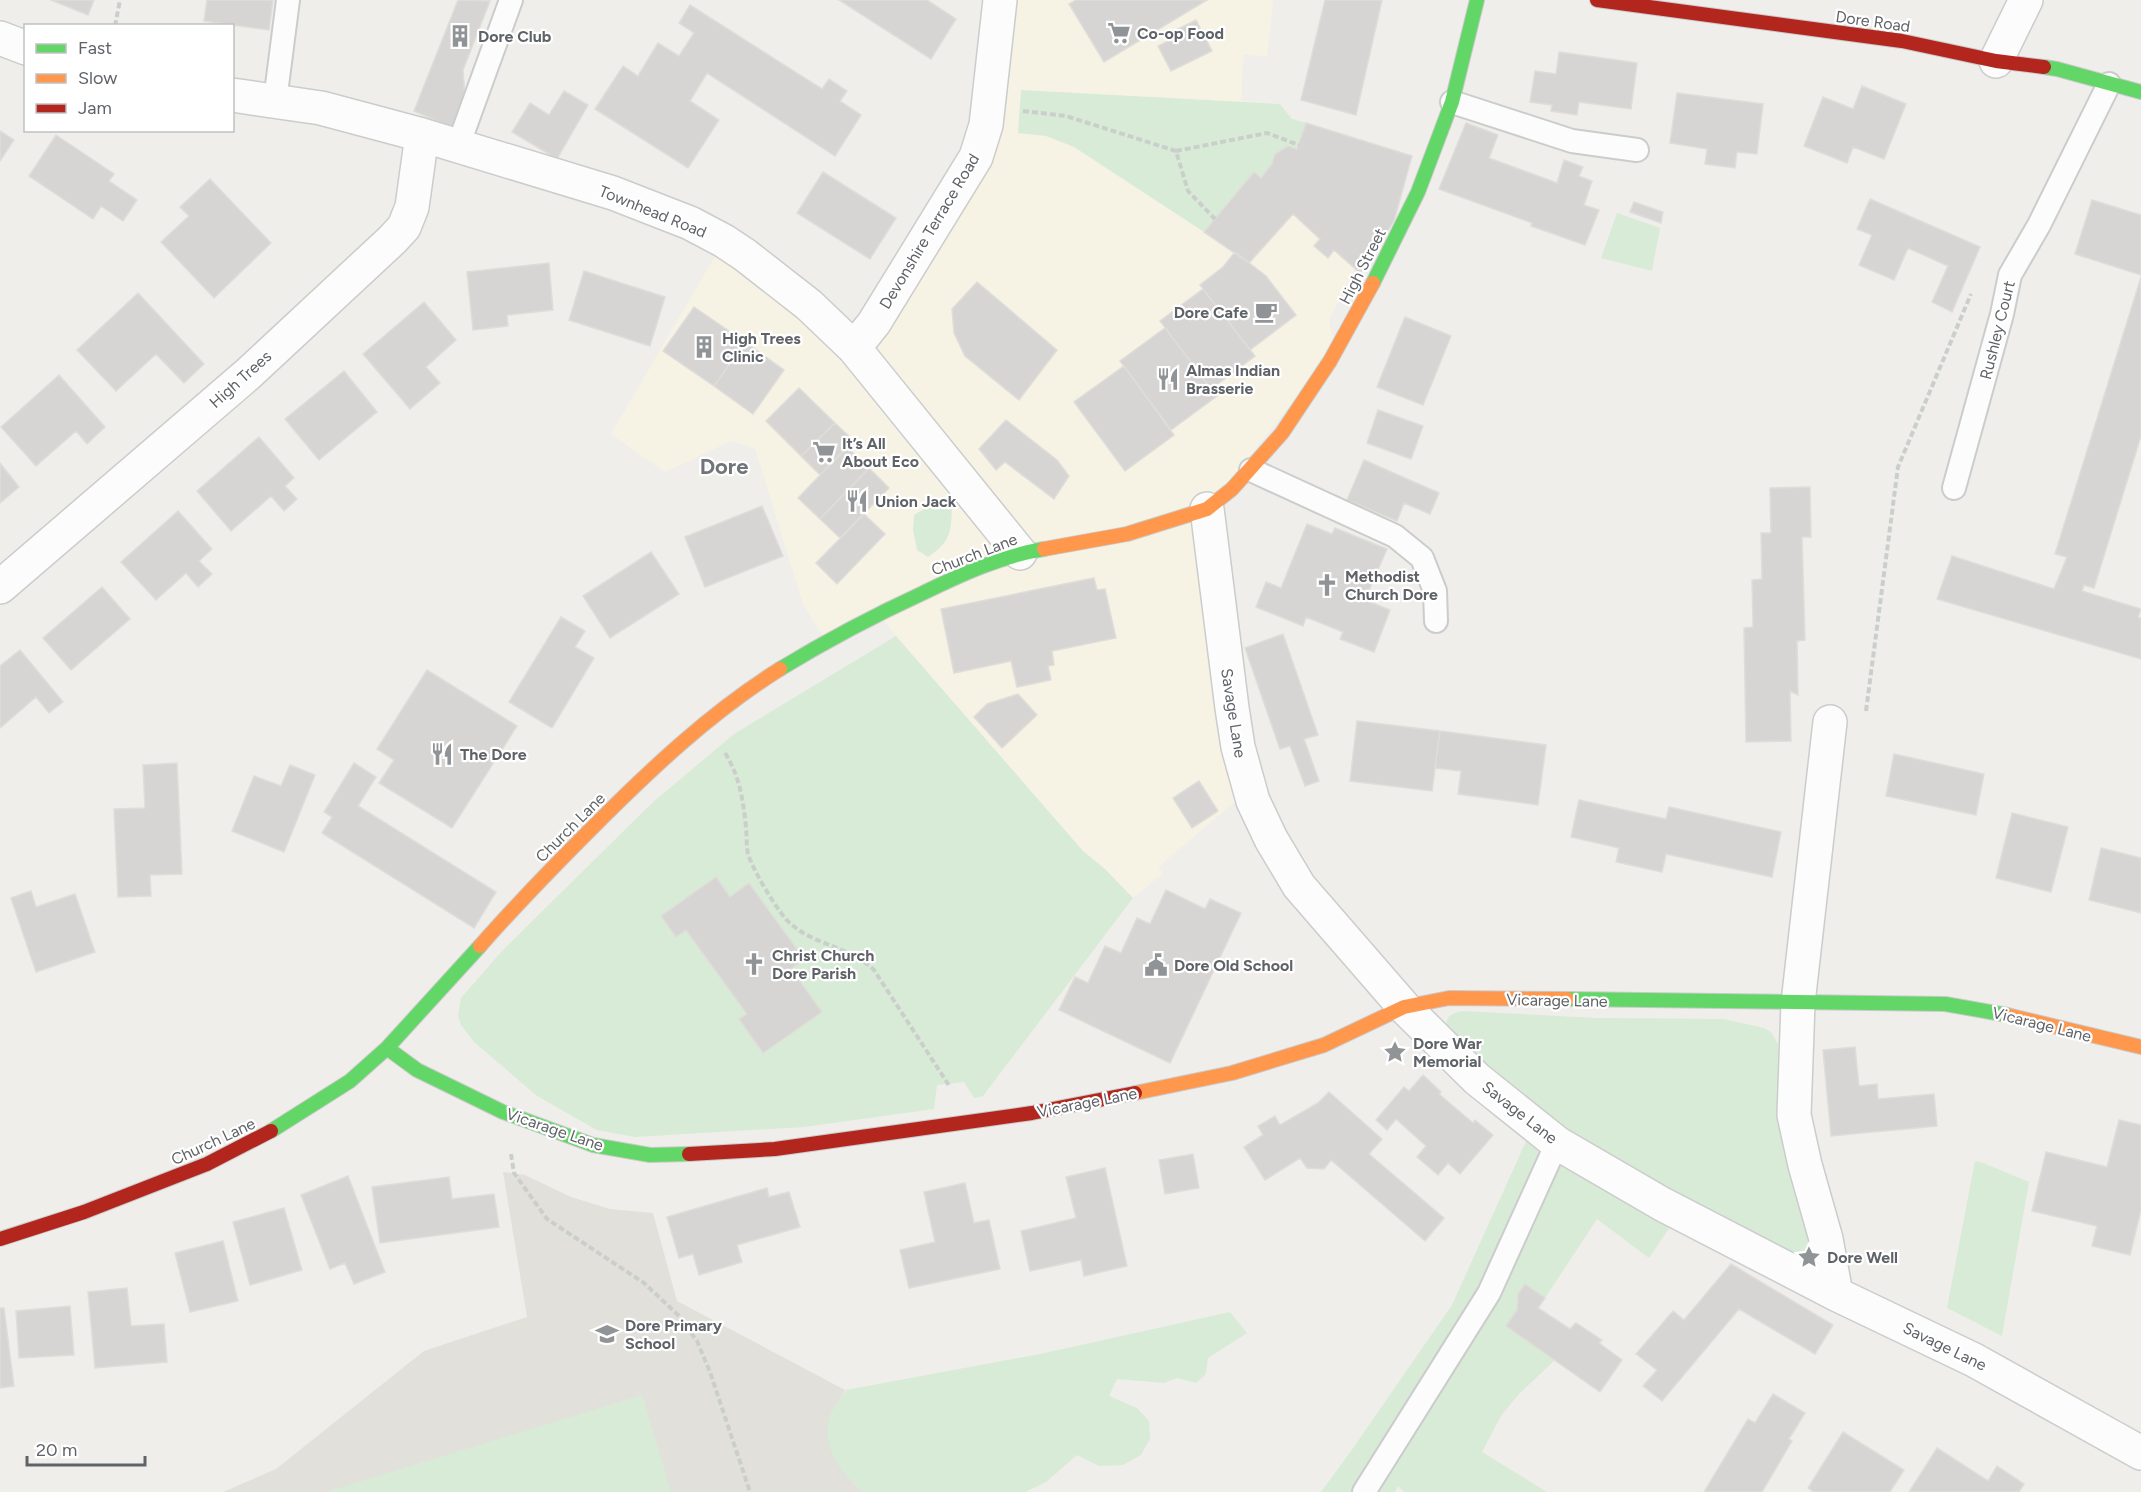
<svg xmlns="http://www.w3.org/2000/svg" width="2141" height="1492" viewBox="0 0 2141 1492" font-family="Figtree,sans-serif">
  <rect width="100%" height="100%" fill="#efeeea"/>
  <path fill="#f7f3e4" d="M1000,0h273l-6,57 -24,-3 -2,47 39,3 12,15 120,37 -83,164 6,30 -128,159 46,292 -21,3 -74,63 5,6 -30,25 -28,-29 -22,-18 -187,-215 -17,-22 -53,27 -23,-37 -48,-156 -24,-7 -66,31 -54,-38 113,-193 130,107 122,-191z"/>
  <path fill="#e2e0da" d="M503,1172l22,3 46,22 39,12 43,4 24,88 168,89 -15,27 23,66 11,9h-641l53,-23 148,-118 103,-34z"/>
  <path fill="#d8ebd6" d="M1021,90l259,14 12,15 14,4 -9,26 -9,-3 -13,7 -3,11 -11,14 -7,-6 -50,60 -130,-85 -28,-11 -28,-3z
    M1617,213l43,15 -8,43 -51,-13z
    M939,500l13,4c-1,27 0,37 -24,53l-11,-7 -4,-20 1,-15z
    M896,636l187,215 22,18 28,29 -150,198 -9,2 -10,-16 -27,3 -3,24 -130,18 -169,10 -38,-7 -60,-34 -63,-54 -13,-17 -3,-10 3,-17 42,-48 149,-147 82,-69z
    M1463,1011l134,7 127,1 40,9 7,4 7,12 2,56 33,150c-5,8 -8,11 -18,10l-199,-110 -110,-80 -38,-38c-5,-14 2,-19 15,-21z
    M1527,1139l145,85 -23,34 -52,-39 -52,79 -19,-14 -8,10 -1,16 38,50 -37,35 -17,21 -19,36 65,40h-143l-6,-6 -3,6h-74l30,-41 101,-146z
    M1975,1161l8,2 46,19 -27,154 -55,-28z
    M1230,1312l17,21 -39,25 -2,16 -10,9 -19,-5 -13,5 -47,-4 -8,17 28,12 12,13 1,18 -9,16 -18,10 -24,1 -22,-11 -31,27 -21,10h-161c-22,-17 -42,-44 -35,-73 3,-10 11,-20 17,-29l194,-36z
    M642,1395l29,97h-345z"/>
  <path fill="#d6d5d3" stroke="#deddd9" stroke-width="1.5" d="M51,0h43l-6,15z
    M207,0h66l-4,30 -65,-9z
    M458,0l32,1 -27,69 2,28 -12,30 -39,-17z
    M839,0h88l29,19 -25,40z
    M1076,0h131l-103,62 -35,-58z
    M1325,0h57l-26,115 -55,-15z
    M690,5l132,84 7,-10 18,12 -7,10 21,14 -26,41 -128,-83 -17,28 29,19 -31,48 -93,-59 28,-43 15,10 20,-33 21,13 15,-23 -15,-10z
    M1196,20l16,31 -41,20 -13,-25 20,-10 -2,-6z
    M1559,52l78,11 -6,46 -52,-7 -2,13 -26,-4 1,-6 -22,-3 5,-31 21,3z
    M1862,86l44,18 -22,55 -31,-12 -6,16 -43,-17 19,-49 30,12z
    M564,91l24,14 -31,54 -45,-27 18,-29 19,12z
    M1677,93l86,11 -6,50 -20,-2 -2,16 -30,-4 2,-15 -37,-6z
    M1306,123l106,33 -18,65 -34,52 -26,-23 -6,8 -14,-12 6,-7 -27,-25 -44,49 -45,-31 50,-60 7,6 11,-14 3,-10 13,-8 9,3z
    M1466,123l32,12 -9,23 68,25 7,-23 19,7 -4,9 13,5 -8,24 15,5 -14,35 -54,-19 1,-3 -93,-34z
    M0,131l14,9 -14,21z
    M56,135l58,39 -5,7 28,19 -14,21 -22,-15 -8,13 -64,-43z
    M823,172l73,46 -26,41 -73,-46z
    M210,179l61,64 -57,55 -53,-56 28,-26 -9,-9z
    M1870,199l110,48 -28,65 -20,-10 16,-36 -40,-18 -14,32 -35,-15 13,-30 -15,-6z
    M2092,200l49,15v60l-66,-21z
    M1634,202l29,10 -2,11 -31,-11z
    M1235,252l31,24 30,39 -46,35 -50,-65 23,-18z
    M549,263l4,47 -46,5 1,11 -35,4 -6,-58z
    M584,271l81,26 -15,49 -81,-26z
    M2141,277v159l-47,152 -10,-3 -2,6 59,18 -3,8 3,1v41l-204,-60 15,-43 102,33 13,-32 -12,-3z
    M977,282l80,68 -38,50 -54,-44 -11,-23 -2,-24z
    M1203,289l52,67 -44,33 -51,-68z
    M138,293l66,71 -20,19 -28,-29 -40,37 -39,-41z
    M424,302l32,38 -30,27 14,16 -30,26 -47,-55z
    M694,307l51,35 -31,44 -51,-35z
    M1405,317l46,19 -28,69 -46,-18z
    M1165,328l52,68 -46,34 -51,-69z
    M745,342l39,28 -31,44 -39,-28z
    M1124,366l50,69 -49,36 -51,-69z
    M344,371l33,41 -58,48 -34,-41z
    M59,375l46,52 -18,17 -11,-13 -40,35 -35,-39z
    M799,388l36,35 -34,33 -35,-35z
    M1378,410l45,16 -12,33 -44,-16z
    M1006,420l51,40 12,16 -15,23 -49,-37 -9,8 -17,-21z
    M835,423l19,18 -34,34 -19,-19z
    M259,437l35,41 -9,8 12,13 -13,12 -13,-15 -40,35 -34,-40z
    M847,447l22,21 -49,51 -22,-21z
    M1364,460l75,33 -9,21 -26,-11 -7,18 -50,-21z
    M0,463l19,24 -19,16z
    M869,468l20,20 -49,50 -20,-19z
    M1810,487l1,50h-9l3,103 -8,1 1,54 -8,-4 1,50 -45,1 -2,-114 9,-1 -1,-47 10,-1 -1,-46h10l-1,-45z
    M762,506l21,50 -78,31 -20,-50z
    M178,511l34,38 -13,12 13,13 -14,13 -12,-14 -30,27 -35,-38z
    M864,514l21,20 -48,50 -21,-21z
    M1307,524l25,10 3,-6 52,21 -22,51 25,10 -16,42 -34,-13 3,-7 -37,-15 -3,9 -47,-19 10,-25 15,6z
    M651,552l28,42 -69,44 -27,-42z
    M1094,578l3,12 8,-1 11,49 -64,13 2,14 -6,1 3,14 -34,7 -6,-26 -57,12 -13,-64z
    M102,587l28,32 -59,51 -28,-32z
    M561,617l24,14 -10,16 19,11 -42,70 -43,-26z
    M1283,634l35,101 -14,4 15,42 -14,5 -15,-40 -10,3 -35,-101z
    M20,650l43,52 -14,11 -13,-16 -36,31v-62z
    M427,670l90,56 -65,102 -73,-45 15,-23 -17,-11z
    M1018,694l19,21 -35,33 -28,-31 13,-13z
    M1357,721l83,10 -8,60 -82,-10z
    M1440,731l106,14 -8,60 -80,-11 3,-23 -26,-3z
    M1894,754l90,20 -8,41 -90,-19z
    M177,763l5,111 -32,1 1,21 -33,1 -4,-88 31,-1 -2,-43z
    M354,763l22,14 -18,29 138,86 -22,36 -152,-95 10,-16 -8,-5z
    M290,765l25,10 -31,77 -52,-21 22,-55 27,10z
    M1199,781l19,30 -26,17 -19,-30z
    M1579,800l87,19 3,-12 112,25 -9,45 -106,-23 -4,18 -46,-10 3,-14 -48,-11z
    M2012,813l56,14 -17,65 -55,-14z
    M2101,848l40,10v55l-52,-13z
    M716,877l14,20 19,-14 55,76 -13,10 31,43 -59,41 -24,-34 8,-5 -61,-84 -10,7 -15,-21z
    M1166,890l39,19 5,-10 31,14 -71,150 -111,-53 16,-33 13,6 17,-37 16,7 16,-35 13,6z
    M31,891l5,16 39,-13 20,58 -59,20 -25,-74z
    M1855,1047l4,39 18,-2 1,15 56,-5 3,32 -106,10 -8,-86z
    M1423,1075l18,17 -2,2 34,29 2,-3 18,15 -33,39 -12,-11 -10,12 -21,-18 9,-11 -30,-27 -9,11 -11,-10 28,-33 5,4z
    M1329,1092l53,47 -13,15 75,64 -19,23 -94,-81 -7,9 -17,-1 -7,-10 -35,22 -21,-33 19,-12 -5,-9 17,-10 5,9 38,-22z
    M2119,1120l22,5v85l-11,45 -38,-9 5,-20 -65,-15 14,-59 61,15z
    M1193,1154l6,34 -34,6 -6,-34z
    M1105,1168l22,98 -43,10 -3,-16 -51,11 -9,-40 55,-13 -10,-41z
    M348,1176l37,96 -31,12 -9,-21 -15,6 -29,-74z
    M449,1177l3,22 42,-5 5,33 -119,16 -8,-56z
    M965,1183l9,40 15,-3 11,49 -91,19 -9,-38 35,-8 -11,-50z
    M767,1188l2,9 20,-5 11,35 -63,18 5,17 -43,13 -6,-21 -14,4 -12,-41z
    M284,1208l18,62 -52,15 -17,-63z
    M223,1241l15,60 -48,11 -15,-59z
    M1731,1264l102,61 -18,29 -76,-45 -77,92 -19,-15 14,-16 -21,-16 37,-43 11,9z
    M1525,1284l20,14 -7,10 32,21 6,-6 26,17 -3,3 23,17 -22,32 -94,-66 11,-16 1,-16z
    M127,1288l4,38 33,-2 3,38 -72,6 -7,-76z
    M70,1306l4,49 -55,3 -3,-47z
    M0,1308h4l10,78 -14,2z
    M1773,1394l32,19 -16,26 3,2 -30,51h-58l44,-73 7,4z
    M1843,1432l61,38 -14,22h-76l-6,-4z
    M1937,1448l51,33 9,-15 27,18 -5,8h-110z"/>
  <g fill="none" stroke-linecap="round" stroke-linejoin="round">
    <g stroke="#cbcccc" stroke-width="26">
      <path id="lane" d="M275,101l13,-101
        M1452,102l120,39 65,9
        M458,146l53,-146
        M1251,470l144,66 27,22 13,33 1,30
        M1954,488l48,-174 8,-39 29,-50 70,-141
        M1364,1492l125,-199 68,-150"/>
    </g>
    <g stroke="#cbcccc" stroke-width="36">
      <path id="street" d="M0,38l26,10
        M1996,61l30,-61
        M232,95l89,13 101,27 191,58 77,30 34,18 21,14 64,50 45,43 166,205
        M854,348l20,-25 102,-166 10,-32 14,-125
        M1207,509l25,199 6,39 15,54 18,38 28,47 105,121 73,72 80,64 105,61 174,90 138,66 167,93
        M0,587l248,-213 144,-134 12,-13 8,-20 10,-72
        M1830,722l-32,281 -4,112 11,50 21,74 10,55"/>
    </g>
    <g stroke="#cacacb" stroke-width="16">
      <path id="fast" d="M2044,67l13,2 84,23
        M1373,283l45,-91 34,-90 25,-102
        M780,669c46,-28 93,-53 143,-76 39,-19 78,-37 121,-44
        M1567,999l378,5 62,11
        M387,1048l30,22 86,42 90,33 57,10 39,-1
        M271,1131l79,-50 37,-33 93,-102"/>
    </g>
    <g stroke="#cacacb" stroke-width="16">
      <path id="slow" d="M1044,549l83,-15 80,-25 25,-20 50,-56 48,-72 43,-78
        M480,946c36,-41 74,-80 113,-119 58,-58 117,-114 187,-158
        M2007,1015l134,32
        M1135,1093l97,-20 92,-28 80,-38 45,-9 118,1"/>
    </g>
    <g stroke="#cacacb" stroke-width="16">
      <path id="jam" d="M1597,0l305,41 94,20 48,6
        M689,1154l86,-5 257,-36 103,-20
        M0,1239l84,-27 123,-48 64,-33"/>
    </g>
    <path stroke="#cacfcc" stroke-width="4" stroke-dasharray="6 3" stroke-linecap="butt" d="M115,26l5,-26
      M1023,111l43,5 110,35 12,40 27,28
      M1176,151l91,-18 32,12
      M1866,711l32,-244 73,-173
      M725,753c15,24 18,47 21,74 1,9 0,19 2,27 5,16 26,51 37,64 25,28 62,26 89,52l76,117
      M511,1154l3,19 33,46 97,64 34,32 19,26 13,31 40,120"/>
    <use href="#lane" stroke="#fdfcfc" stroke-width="22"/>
    <use href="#street" stroke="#fdfcfc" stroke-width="33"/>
    <use href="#fast" stroke="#63d668" stroke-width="14"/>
    <use href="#slow" stroke="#ff974d" stroke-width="14"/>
    <use href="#jam" stroke="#b3261e" stroke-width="14"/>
  </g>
  <defs>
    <g id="supermarket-bare" transform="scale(1.8)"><path d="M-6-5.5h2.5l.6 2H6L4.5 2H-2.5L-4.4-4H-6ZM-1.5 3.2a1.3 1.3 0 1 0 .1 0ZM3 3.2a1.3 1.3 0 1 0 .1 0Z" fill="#919496" stroke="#fff" stroke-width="2.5" paint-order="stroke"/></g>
    <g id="building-bare" transform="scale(1.8)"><path d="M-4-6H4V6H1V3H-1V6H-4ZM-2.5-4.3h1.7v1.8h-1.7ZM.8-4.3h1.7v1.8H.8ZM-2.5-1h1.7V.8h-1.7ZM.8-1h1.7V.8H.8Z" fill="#919496" stroke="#fff" stroke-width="2.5" paint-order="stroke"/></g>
    <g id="cafe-bare" transform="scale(1.8)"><path d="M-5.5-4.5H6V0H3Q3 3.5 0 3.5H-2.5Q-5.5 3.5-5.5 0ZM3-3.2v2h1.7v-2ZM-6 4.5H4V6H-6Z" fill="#919496" stroke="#fff" stroke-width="2.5" paint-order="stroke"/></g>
    <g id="restaurant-bare" transform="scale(1.8)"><path d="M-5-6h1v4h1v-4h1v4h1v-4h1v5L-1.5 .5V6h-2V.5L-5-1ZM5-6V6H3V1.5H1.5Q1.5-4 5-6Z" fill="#919496" stroke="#fff" stroke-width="2.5" paint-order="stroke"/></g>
    <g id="church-bare" transform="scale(1.8)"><path d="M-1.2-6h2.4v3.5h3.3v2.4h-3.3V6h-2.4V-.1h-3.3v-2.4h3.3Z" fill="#919496" stroke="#fff" stroke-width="2.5" paint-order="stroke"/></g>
    <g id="civic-bare" transform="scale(1.8)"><path d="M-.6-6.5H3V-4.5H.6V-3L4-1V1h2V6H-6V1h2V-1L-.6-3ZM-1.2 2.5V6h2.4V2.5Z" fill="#919496" stroke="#fff" stroke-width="2.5" paint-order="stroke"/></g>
    <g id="sight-bare" transform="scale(1.8)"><path d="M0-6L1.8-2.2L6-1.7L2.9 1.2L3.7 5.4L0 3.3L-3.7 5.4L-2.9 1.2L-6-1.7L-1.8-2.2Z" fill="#919496" stroke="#fff" stroke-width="2.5" paint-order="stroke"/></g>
    <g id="school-bare" transform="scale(1.8)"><path d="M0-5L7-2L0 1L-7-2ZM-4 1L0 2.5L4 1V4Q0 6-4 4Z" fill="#919496" stroke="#fff" stroke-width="2.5" paint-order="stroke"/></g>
  </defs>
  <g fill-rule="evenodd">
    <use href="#supermarket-bare" x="1119" y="33"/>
    <use href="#building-bare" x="460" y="36"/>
    <use href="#cafe-bare" x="1266" y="312"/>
    <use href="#building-bare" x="704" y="347"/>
    <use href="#restaurant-bare" x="1168" y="379"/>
    <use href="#supermarket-bare" x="824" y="452"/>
    <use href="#restaurant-bare" x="857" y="501"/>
    <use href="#church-bare" x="1327" y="585"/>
    <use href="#restaurant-bare" x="442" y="754"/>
    <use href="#church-bare" x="754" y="964"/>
    <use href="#civic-bare" x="1156" y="965"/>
    <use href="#sight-bare" x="1395" y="1052"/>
    <use href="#sight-bare" x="1809" y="1257"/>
    <use href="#school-bare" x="607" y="1334"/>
  </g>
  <g text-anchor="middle" stroke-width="4.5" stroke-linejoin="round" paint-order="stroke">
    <g font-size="16" fill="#5f6368" stroke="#fff">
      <text transform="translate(1873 21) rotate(8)" y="6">Dore Road</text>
      <text transform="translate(653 211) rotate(22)" y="6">Townhead Road</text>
      <text transform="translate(929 231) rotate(-59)" y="6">Devonshire Terrace Road</text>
      <text transform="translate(1362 266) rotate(-63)" y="6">High Street</text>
      <text transform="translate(1997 330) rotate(-76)" y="6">Rushley Court</text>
      <text transform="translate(240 379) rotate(-42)" y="6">High Trees</text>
      <text transform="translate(974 554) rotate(-21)" y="6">Church Lane</text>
      <text transform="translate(1234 713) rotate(81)" y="6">Savage Lane</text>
      <text transform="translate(570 827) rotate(-45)" y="6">Church Lane</text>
      <text transform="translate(1557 1000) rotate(1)" y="6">Vicarage Lane</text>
      <text transform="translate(2042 1024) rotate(14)" y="6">Vicarage Lane</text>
      <text transform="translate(1087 1102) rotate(-11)" y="6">Vicarage Lane</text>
      <text transform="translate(1520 1112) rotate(38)" y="6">Savage Lane</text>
      <text transform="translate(555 1129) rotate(19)" y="6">Vicarage Lane</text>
      <text transform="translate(213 1141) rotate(-25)" y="6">Church Lane</text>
      <text transform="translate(1945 1346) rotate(26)" y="6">Savage Lane</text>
    </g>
    <g font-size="16" font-weight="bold" fill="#5f6368" stroke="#fff" text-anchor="start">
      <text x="1137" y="39">Co-op Food</text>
      <text x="478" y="42">Dore Club</text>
      <text x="1248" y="318" text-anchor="end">Dore Cafe</text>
      <text x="722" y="344">High Trees<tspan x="722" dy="18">Clinic</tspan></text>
      <text x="1186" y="376">Almas Indian<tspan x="1186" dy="18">Brasserie</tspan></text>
      <text x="842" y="449">It’s All<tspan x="842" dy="18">About Eco</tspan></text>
      <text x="875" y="507">Union Jack</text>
      <text x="1345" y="582">Methodist<tspan x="1345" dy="18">Church Dore</tspan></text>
      <text x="460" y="760">The Dore</text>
      <text x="772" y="961">Christ Church<tspan x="772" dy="18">Dore Parish</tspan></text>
      <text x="1174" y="971">Dore Old School</text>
      <text x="1413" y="1049">Dore War<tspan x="1413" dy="18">Memorial</tspan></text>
      <text x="1827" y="1263">Dore Well</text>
      <text x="625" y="1331">Dore Primary<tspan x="625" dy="18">School</tspan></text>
    </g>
    <g font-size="22" font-weight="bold" fill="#70757a" stroke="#fff">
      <text x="724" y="474">Dore</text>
    </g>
  </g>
  <rect x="24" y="24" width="210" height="108" fill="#ffffff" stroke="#bfc1c3" stroke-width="1.5"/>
  <rect x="36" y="44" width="30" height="9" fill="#63d668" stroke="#bfc1c3" stroke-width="1.5"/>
  <text x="78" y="54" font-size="18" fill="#5f6368">Fast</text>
  <rect x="36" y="74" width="30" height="9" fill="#ff974d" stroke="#bfc1c3" stroke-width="1.5"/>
  <text x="78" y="84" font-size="18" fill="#5f6368">Slow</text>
  <rect x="36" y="104" width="30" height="9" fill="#b3261e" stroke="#bfc1c3" stroke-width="1.5"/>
  <text x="78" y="114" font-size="18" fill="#5f6368">Jam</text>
  <path d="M27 1456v9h118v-9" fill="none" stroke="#5f6368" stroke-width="3"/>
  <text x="36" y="1456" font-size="18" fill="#5f6368" stroke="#ffffff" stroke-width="4.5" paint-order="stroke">20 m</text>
</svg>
